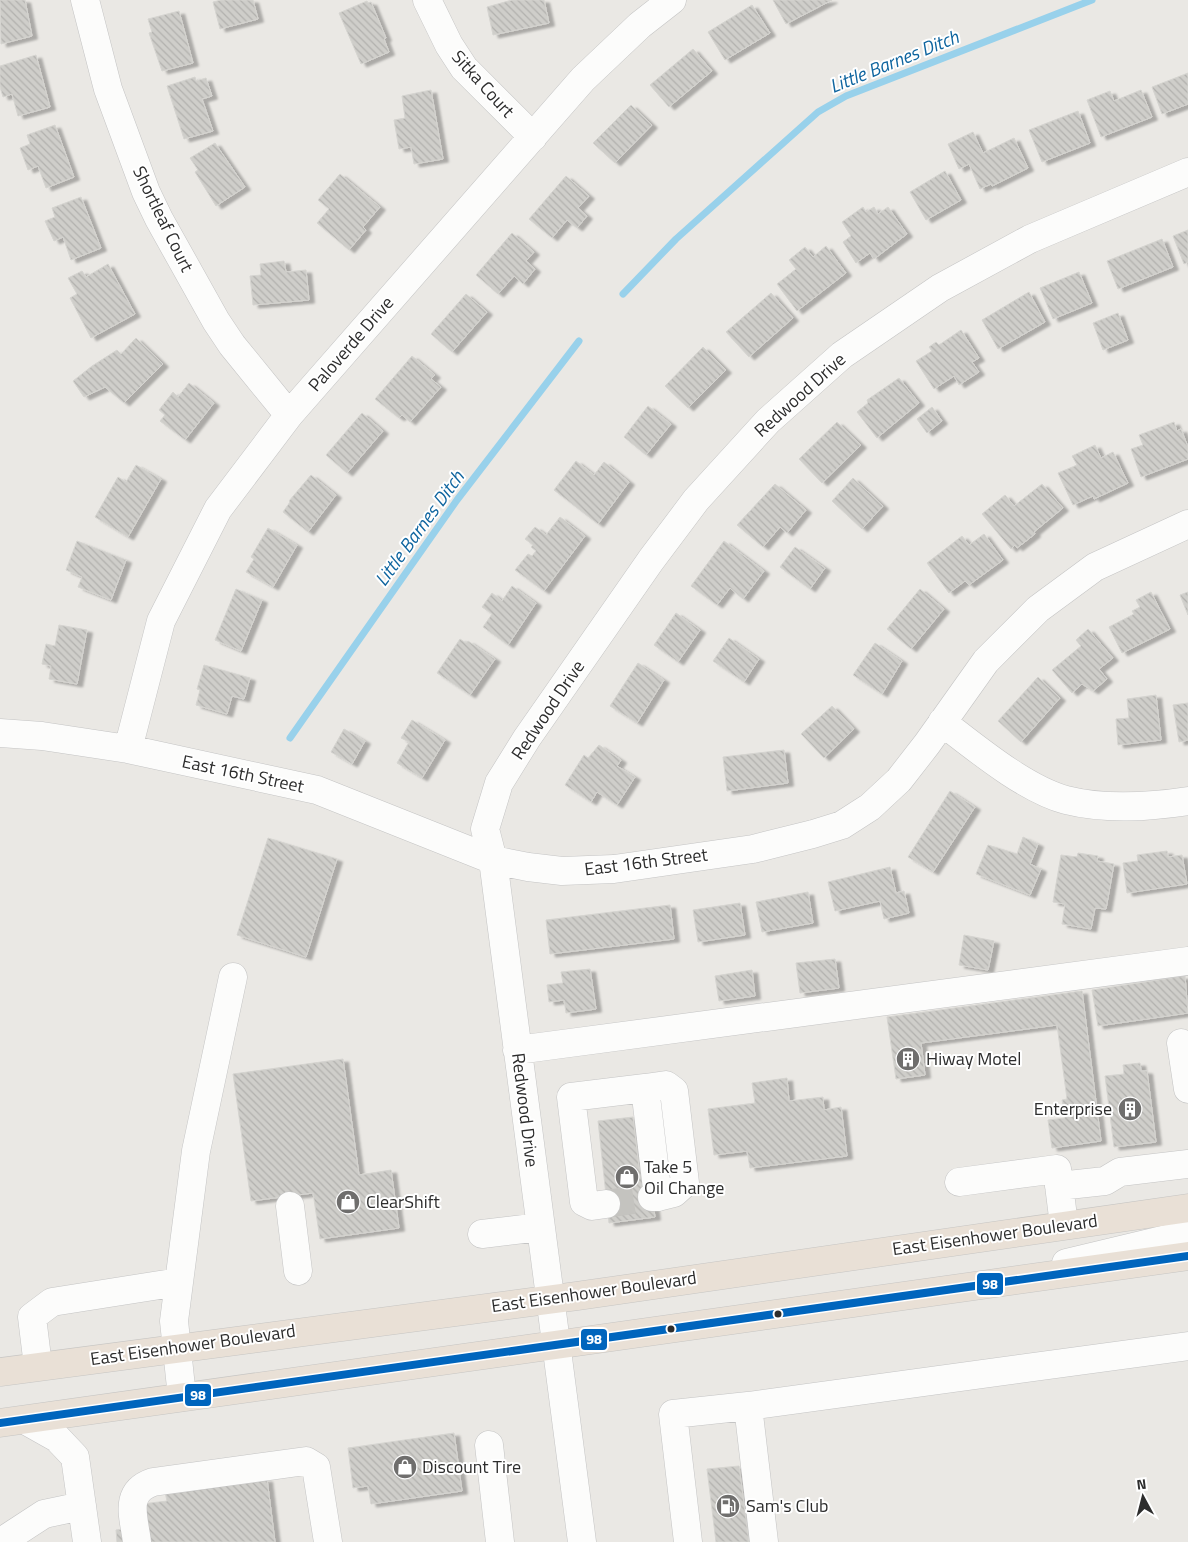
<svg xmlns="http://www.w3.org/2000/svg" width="1188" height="1542" viewBox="0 0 1188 1542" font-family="'Titillium Web',sans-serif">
  <defs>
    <pattern id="building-back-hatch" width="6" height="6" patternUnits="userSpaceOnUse" patternTransform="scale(1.25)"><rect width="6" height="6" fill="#cfceca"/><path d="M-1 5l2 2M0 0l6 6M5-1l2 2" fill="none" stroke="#b2b1ae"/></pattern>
    <filter id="shadow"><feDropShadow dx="5.5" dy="3" stdDeviation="1" flood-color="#0004"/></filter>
  </defs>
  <rect width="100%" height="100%" fill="#eae8e4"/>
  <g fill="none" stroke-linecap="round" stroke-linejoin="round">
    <path stroke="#98d1eb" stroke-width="7" d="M623,294l53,-55 142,-127 28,-16 246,-96
      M290,738l167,-238 122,-159"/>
  </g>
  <path fill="url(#building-back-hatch)" stroke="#d5d4d0" filter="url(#shadow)" d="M0,0h25l7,36 -31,8z
    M221,0h32l5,19 -38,10 -7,-27z
    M512,0h32l5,23 -56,12 -6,-28z
    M773,0h59l-46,24z
    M367,1l1,2 3,-1 15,36 -2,1 5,13 -28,12 -22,-51z
    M752,5l18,28 -45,27 -17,-28z
    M179,11l14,52 -31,8 -13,-38 3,-1 -4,-13z
    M693,49l19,22 -43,36 -19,-22z
    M36,55l14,52 -32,9 -6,-22 -9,3 -3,-10v-21z
    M1188,73v31l-26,10 -10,-27z
    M195,77l1,4 10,-3 6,18 -10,3 11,32 -29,8 -17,-53z
    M431,90l12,69 -29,5 -3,-17 -12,2 -5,-29 11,-2 -3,-22z
    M1141,90l11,27 -51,20 -14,-37 23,-9 4,10z
    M631,105l21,20 -37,38 -22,-20z
    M1078,111l12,32 -48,19 -13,-32z
    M55,125l19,52 -28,11 -8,-22 -10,4 -8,-22 10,-4 -3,-9z
    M973,132l10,21 31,-15 14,30 -36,18 -1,-2 -11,5 -11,-25 -10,5 -11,-25z
    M215,143l30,44 -29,19 -21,-34 3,-2 -8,-12z
    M945,171l16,29 -35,20 -16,-28z
    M340,174l40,33 -17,20 3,3 -17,20 -32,-27 12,-14 -11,-9z
    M566,176l23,20 -11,12 9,8 -10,12 -10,-8 -15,18 -23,-19z
    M81,197l20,51 -30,12 -8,-23 -9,4 -9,-20 10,-4 -3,-9z
    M863,207l3,5 8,-5 4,7 10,-7 19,27 -33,25 -4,-6 -14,10 -13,-21 8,-6 -9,-14z
    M1188,230v32l-4,2 -11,-28z
    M512,233l22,19 -8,9 9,8 -12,15 -9,-8 -16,18 -22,-19z
    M1162,239l11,28 -55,22 -11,-28z
    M826,246l20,27 -49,38 -20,-27 19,-15 -7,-9 16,-13 8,10z
    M284,261l2,11 20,-2 3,30 -56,5 -3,-29 11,-1 -1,-11z
    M108,264l27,50 -44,24 -21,-40 7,-4 -9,-16 14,-7 4,6z
    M1079,272l13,31 -39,16 -13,-31z
    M1029,292l16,30 -47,27 -16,-29z
    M771,293l22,25 -44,39 -23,-25z
    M466,294l21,18 -35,40 -21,-18z
    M1118,313l10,27 -25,10 -10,-27z
    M961,330l18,28 -7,4 7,10 -20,13 -5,-9 -20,13 -18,-28 16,-10 -3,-4 7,-5 3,3z
    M136,338l27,26 -39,39 -19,-16 -21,10 -11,-16 19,-15 25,-16 4,4z
    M703,347l23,23 -38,38 -23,-22z
    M412,356l23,19 -4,4 10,8 -31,35 -8,-7 -3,3 -24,-19z
    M899,378l20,25 -42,35 -20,-26 11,-9 -1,-3z
    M189,383l25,20 -29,37 -25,-19 5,-6 -6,-5 14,-18 5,5z
    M648,406l23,18 -25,31 -22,-18z
    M932,407l10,14 -15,12 -10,-14z
    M362,413l21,18 -36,42 -21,-18z
    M837,422l24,23 -39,38 -23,-24z
    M1174,422l3,9 4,-2 7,18v12l-47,18 -10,-28 12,-4 -4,-10z
    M1095,445l6,13 12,-6 15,31 -34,16 -1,-3 -20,9 -15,-32 19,-8 -5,-9z
    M576,461l18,14 10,-13 25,20 -31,42 -44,-34z
    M136,465l25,14 -33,58 -33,-20 23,-40 8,5z
    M311,475l25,20 -28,37 -25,-20 7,-10 -1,-1z
    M853,478l30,28 -21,23 -30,-28z
    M775,484l31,26 -19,23 -7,-6 -17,20 -26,-22z
    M1042,484l21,24 -29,24 1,2 -18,14 -2,-3 -4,4 -29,-35 23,-19 9,11z
    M560,517l25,19 -41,55 -29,-21 13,-16 4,2 4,-5 -5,-4 2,-2 -8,-6 10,-12 11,8z
    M268,528l29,17 -24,42 -27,-15 8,-13 -3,-2z
    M984,534l19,26 -34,25 -4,-4 -16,12 -22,-30 35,-27 7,9z
    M77,541l49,19 -15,40 -33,-13 4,-10 -16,-7z
    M724,541l40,30 -21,28 -13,-11 -13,17 -26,-19z
    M795,547l30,21 -15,21 -30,-22z
    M512,586l24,17 -28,42 -25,-18 9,-13 -10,-7 10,-14 10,8z
    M236,589l26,11 -21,51 -26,-11z
    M920,589l24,20 -33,40 -24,-20z
    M1151,592l19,37 -48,24 -13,-26 25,-13 -2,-3 8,-4 -4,-7z
    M1188,592v23l-8,-20z
    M676,613l24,17 -22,32 -24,-17z
    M59,625l28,5 -10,54 -28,-5 2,-13 -9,-2 4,-20 9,2z
    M1088,629l25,29 -14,11 8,10 -14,12 -11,-7 -10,9 -20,-23 29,-24 -5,-6z
    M729,638l30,21 -15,23 -31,-21z
    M460,639l6,4 2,-2 27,18 -25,36 -33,-22z
    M875,643l27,18 -20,33 -29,-19z
    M638,663l26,17 -27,43 -27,-17z
    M204,665l46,13 -6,21 -12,-3 -5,18 -31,-9 4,-15 -3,-1z
    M1038,677l22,21 -39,44 -23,-21z
    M1156,695l5,45 -43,5 -2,-26 13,-1 -2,-19z
    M1188,703v37l-9,2 -6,-37z
    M832,706l22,23 -30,29 -23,-24z
    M412,720l33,20 -23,38 -25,-15 12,-21 -8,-4z
    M344,729l21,12 -13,23 -21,-12z
    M599,745l22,15 -4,6 18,11 -18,28 -20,-13 -6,10 -26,-17 19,-30 4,3z
    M784,750l4,33 -61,8 -4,-34z
    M950,791l25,16 -42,65 -25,-15z
    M1023,837l15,7 -8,20 11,5 -11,26 -54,-21 12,-29 29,9z
    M268,838l69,21 -31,98 -69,-22z
    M1167,851l1,6 14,-2 5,29 -60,9 -4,-30 15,-2 -1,-6z
    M1078,853l20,3 -1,5 17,3 -8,45 -11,-1 -4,21 -29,-5 3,-20 -12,-2 8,-47 16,2z
    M890,867l6,26 8,-2 5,22 -25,6 -4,-18 -45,10 -7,-29z
    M808,892l5,31 -51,9 -6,-30z
    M740,903l5,32 -47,7 -5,-32z
    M670,905l4,34 -124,15 -4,-34z
    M964,935l30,6 -6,29 -29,-5z
    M835,959l4,29 -39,5 -4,-30z
    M590,969l6,40 -30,4 -2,-13 -15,2 -2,-17 16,-2 -2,-11z
    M752,970l3,26 -36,5 -4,-25z
    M1185,976l3,37 -90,13 -6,-36z
    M1082,991l19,150 -49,7 -4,-28 17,-2 -3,-18 5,-1 -10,-74 -136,18 4,32 -29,4 -9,-62z
    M343,1059l16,116 32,-5 8,58 -79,11 -7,-46 -62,8 -18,-127z
    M1140,1063l1,8h6l9,71 -42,5 -9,-71 19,-2 -1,-9z
    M787,1078l2,23 34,-4 1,13 17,-3 6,49 -97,12 -3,-17 -33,4 -6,-46 47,-6 -3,-20z
    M633,1117l6,51 9,-1 7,50 -46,6 -11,-102z
    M454,1433l8,58 -91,13 -3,-18 -15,2 -5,-40z
    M739,1466l10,76h-33l-9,-73z
    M267,1479l8,63h-128l-5,-38 25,-3 -2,-9z
    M145,1526l2,16h-30l-1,-12z"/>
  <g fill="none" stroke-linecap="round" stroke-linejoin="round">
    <path stroke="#c4c3bf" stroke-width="28" stroke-dasharray="28 14" stroke-linecap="butt" d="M606,1204l46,-7"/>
    <g stroke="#c4c4c4" stroke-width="29">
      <path id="minor" d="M85,0l23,89 38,103 13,27 57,102 16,24 57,70
        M427,0l22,45 15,23 69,69
        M942,722c34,26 83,67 124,78 40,10 82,7 122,1
        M0,733l42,3 86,13 189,41 176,70 35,7 34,4 52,-2 139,-20 60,-15 29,-9 28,-18 29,-27 28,-36 59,-83 52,-52 57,-42 93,-43
        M128,749l33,-128 57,-112 71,-94 294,-336 57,-54 32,-25
        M1181,1043l7,46
        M517,1050l671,-89
        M645,1088l21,-3 8,6 11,92 -11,10 -16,4
        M959,1182l98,-13 7,56
        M1059,1186l46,-5 15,-9 68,-8
        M606,1204l-14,2 -8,-4 -13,-105 74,-9 13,109h-6
        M290,1206l8,65
        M482,1234l58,-7
        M1066,1263l121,-29 1,-2
        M38,1366l-6,-49 20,-15 127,-20
        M182,1397l-8,-76 22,-170 37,-174
        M748,1406l440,-60
        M25,1420l32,18 18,19 12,85
        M489,1445l11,97
        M1,1542l43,-28 38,-8
        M137,1542c-3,-25 -14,-50 16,-60l153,-21 10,6 12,75
        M582,1542l-89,-682 -8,-31 14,-46 28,-45 124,-178 45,-60 72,-79 74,-66 98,-67 90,-49 158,-67
        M688,1542l-15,-128 75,-8 16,136"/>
    </g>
    <g stroke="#c6c5c3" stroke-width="29">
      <path id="highway" d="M0,1372l577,-76 611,-88
        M0,1423l1188,-167"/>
    </g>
    <use href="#minor" stroke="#fcfcfb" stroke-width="28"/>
    <use href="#highway" stroke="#e9e0d6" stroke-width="28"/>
    <g stroke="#fff" stroke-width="11">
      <path id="bus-1" d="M0,1423l1188,-167"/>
    </g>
    <use href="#bus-1" stroke="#0065bd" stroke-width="8"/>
  </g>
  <defs>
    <g id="building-disc" transform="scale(1.25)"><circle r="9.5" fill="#6f6e6d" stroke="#fff"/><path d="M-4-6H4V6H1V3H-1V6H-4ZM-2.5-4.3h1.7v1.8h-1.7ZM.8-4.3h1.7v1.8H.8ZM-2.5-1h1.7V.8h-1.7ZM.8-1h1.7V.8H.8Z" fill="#fff"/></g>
    <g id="shop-disc" transform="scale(1.25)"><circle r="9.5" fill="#6f6e6d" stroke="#fff"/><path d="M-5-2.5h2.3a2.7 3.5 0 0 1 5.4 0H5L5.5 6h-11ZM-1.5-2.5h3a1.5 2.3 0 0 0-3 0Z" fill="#fff"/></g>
    <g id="fuel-disc" transform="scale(1.25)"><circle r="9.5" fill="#6f6e6d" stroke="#fff"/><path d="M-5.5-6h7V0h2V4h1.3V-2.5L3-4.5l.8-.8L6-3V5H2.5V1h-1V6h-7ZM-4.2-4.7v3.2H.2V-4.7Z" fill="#fff"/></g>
  </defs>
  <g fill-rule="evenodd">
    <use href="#building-disc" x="908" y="1059"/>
    <use href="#building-disc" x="1130" y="1109"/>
    <use href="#shop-disc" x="627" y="1177"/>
    <use href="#shop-disc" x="348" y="1202"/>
    <use href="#shop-disc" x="405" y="1467"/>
    <use href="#fuel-disc" x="728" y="1506"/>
  </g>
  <g fill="#2d2d2d" stroke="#fff" stroke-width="2">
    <circle cx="778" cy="1314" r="4.5"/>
    <circle cx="671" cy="1329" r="4.5"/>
  </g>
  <g text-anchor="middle" stroke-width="4" stroke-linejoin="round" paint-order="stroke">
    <g font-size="18" fill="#2d2d2d" stroke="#fff">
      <text transform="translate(483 84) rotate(48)" y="6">Sitka Court</text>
      <text transform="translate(163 219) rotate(64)" y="6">Shortleaf Court</text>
      <text transform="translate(351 344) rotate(-49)" y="6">Paloverde Drive</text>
      <text transform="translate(800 395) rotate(-42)" y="6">Redwood Drive</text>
      <text transform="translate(548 710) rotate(-56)" y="6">Redwood Drive</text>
      <text transform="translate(243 774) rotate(12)" y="6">East 16th Street</text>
      <text transform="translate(646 862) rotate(-7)" y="6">East 16th Street</text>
      <text transform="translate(525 1110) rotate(83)" y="6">Redwood Drive</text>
      <text transform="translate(995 1235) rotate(-8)" y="6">East Eisenhower Boulevard</text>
      <text transform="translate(594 1292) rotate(-8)" y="6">East Eisenhower Boulevard</text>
      <text transform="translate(193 1345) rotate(-8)" y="6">East Eisenhower Boulevard</text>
    </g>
    <g font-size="18" fill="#2d2d2d" stroke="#fff" text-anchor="start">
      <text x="926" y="1065">Hiway Motel</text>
      <text x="1112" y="1115" text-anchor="end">Enterprise</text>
      <text x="644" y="1173">Take 5<tspan x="644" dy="21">Oil Change</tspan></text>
      <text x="366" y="1208">ClearShift</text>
      <text x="422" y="1473">Discount Tire</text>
      <text x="746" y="1512">Sam's Club</text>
    </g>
    <g font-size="19" font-style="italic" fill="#0f659f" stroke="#fff">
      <text transform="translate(894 61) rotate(-22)" y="7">Little Barnes Ditch</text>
      <text transform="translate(419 528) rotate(-54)" y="7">Little Barnes Ditch</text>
    </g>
  </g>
  <g stroke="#fff" stroke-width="2">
    <rect x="976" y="1272" width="28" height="24" rx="5" fill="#0065bd"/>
    <rect x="580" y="1328" width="28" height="23" rx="5" fill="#0065bd"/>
    <rect x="184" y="1383" width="28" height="24" rx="5" fill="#0065bd"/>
  </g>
  <g font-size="14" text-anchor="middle" font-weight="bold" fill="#fff">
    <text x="990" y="1289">98</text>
    <text x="594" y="1344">98</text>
    <text x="198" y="1400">98</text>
  </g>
  <g transform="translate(1143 1497) rotate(353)" stroke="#ffffff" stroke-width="4" paint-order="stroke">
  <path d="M0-4L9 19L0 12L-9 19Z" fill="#2d2d2d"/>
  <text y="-8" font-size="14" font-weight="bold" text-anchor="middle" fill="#2d2d2d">N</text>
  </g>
</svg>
